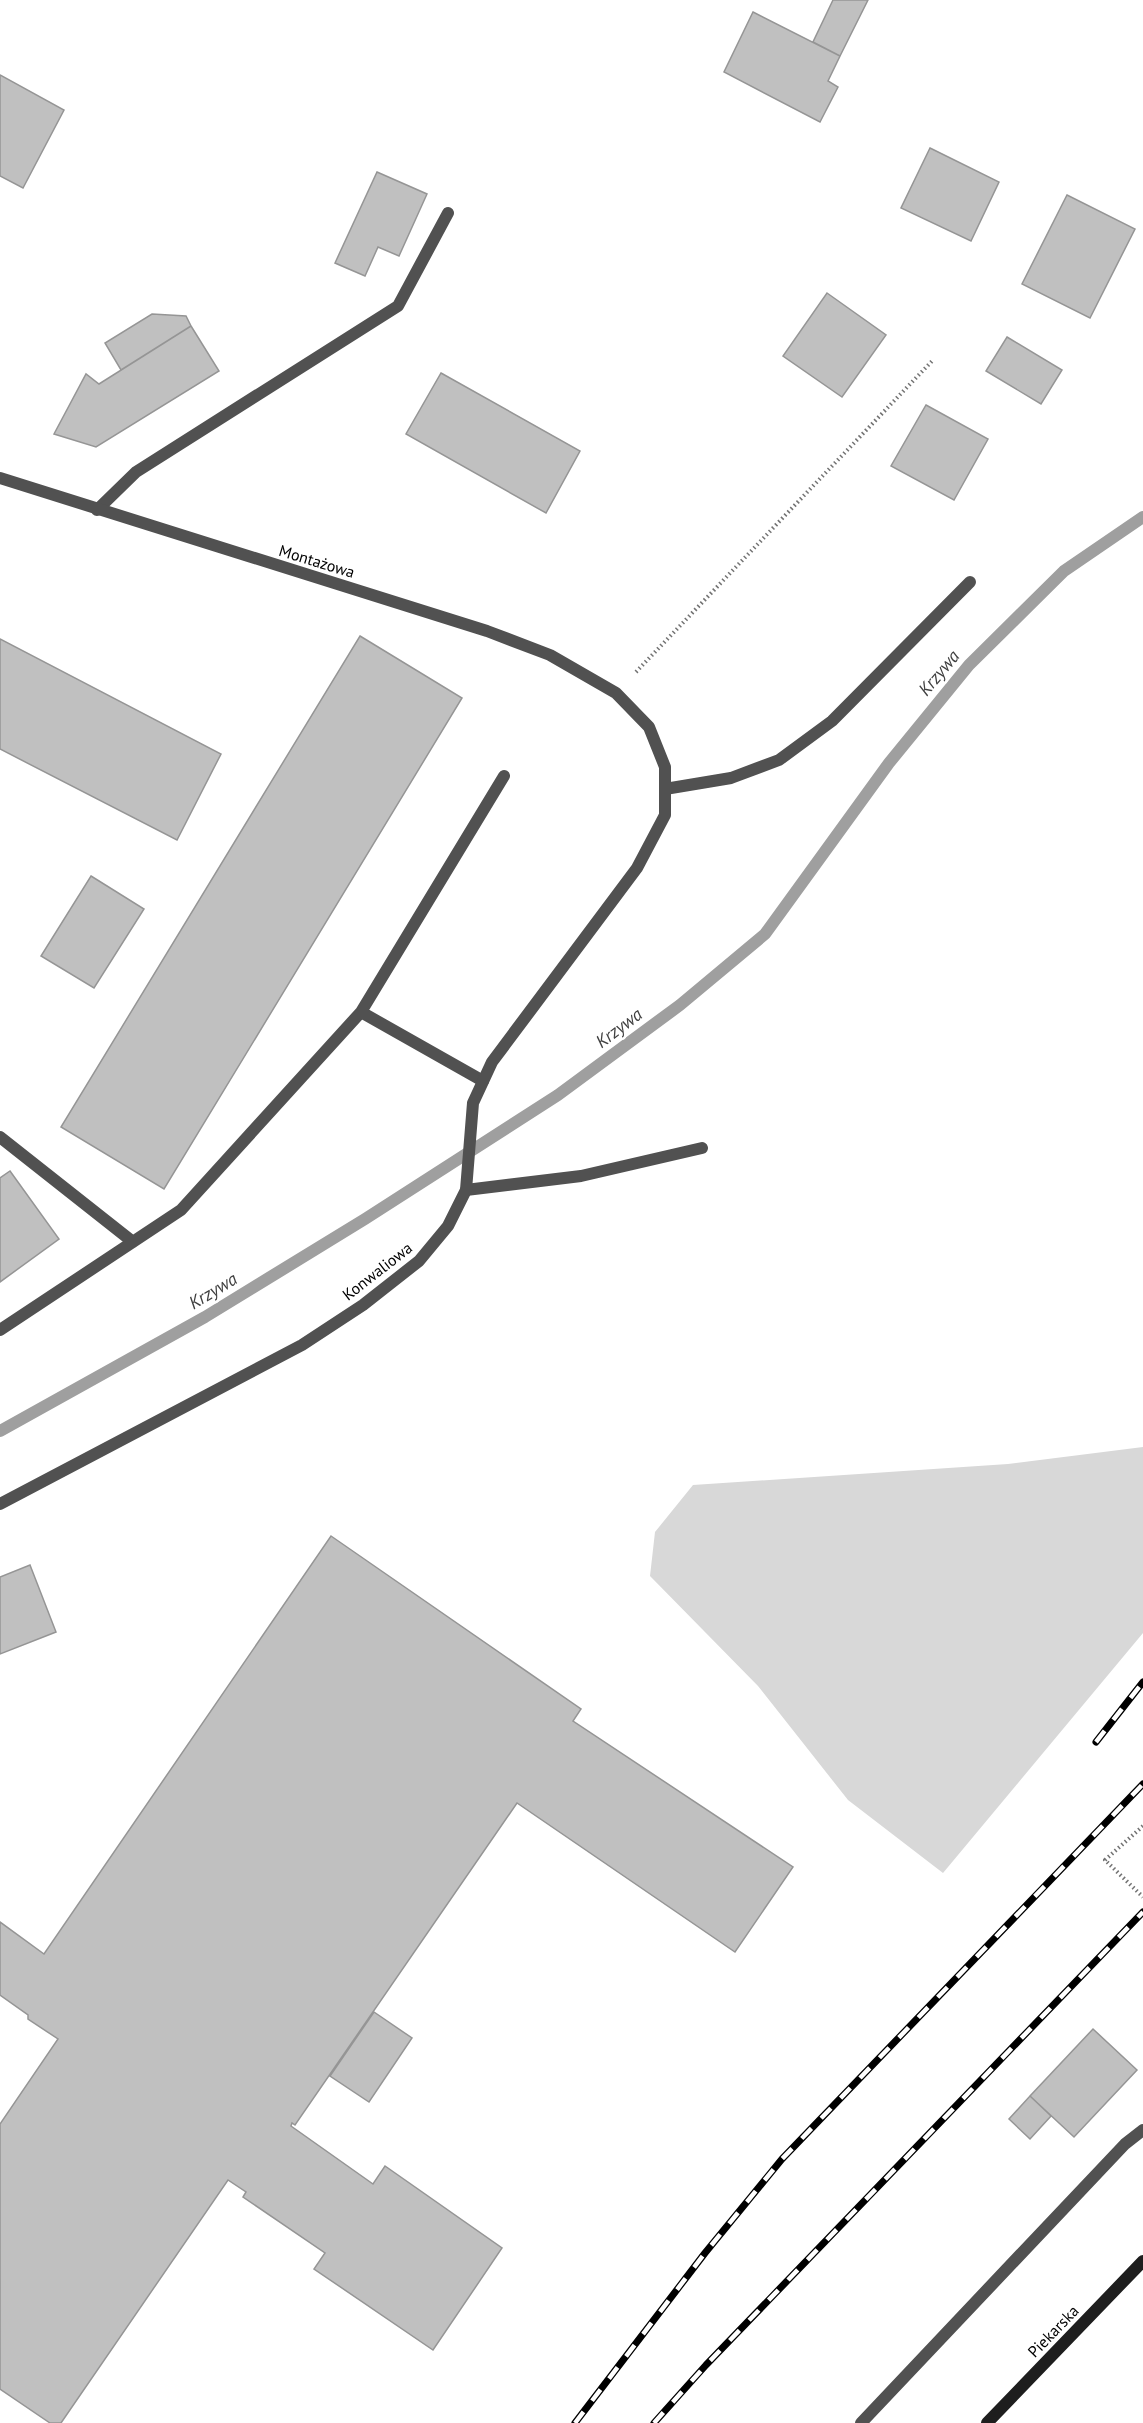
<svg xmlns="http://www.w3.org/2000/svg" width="1143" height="2423" viewBox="0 0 1143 2423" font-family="'PT Sans',sans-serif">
  <rect width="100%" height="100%" fill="#fff"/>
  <path fill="#d8d8d8" d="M1143,1447v186l-200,240 -95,-73 -90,-114 -108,-110 5,-44 38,-47 315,-21z"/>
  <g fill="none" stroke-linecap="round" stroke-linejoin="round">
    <path stroke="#9f9f9f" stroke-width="12" d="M0,1431l205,-114 160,-98 193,-124 122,-90 85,-71 124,-171 80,-98 95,-94 79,-54"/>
  </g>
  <path fill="#c0c0c0" stroke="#959595" stroke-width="1.5" d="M833,0h35l-28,56 -27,-14z
    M753,12l87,44 -12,25 10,6 -18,35 -96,-50z
    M0,75l64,35 -41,78 -23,-12z
    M930,148l69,34 -28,59 -70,-33z
    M377,172l50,22 -28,62 -21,-9 -13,29 -30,-13z
    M1067,195l68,34 -45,89 -68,-34z
    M827,293l59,42 -44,62 -59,-41z
    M152,314l34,2 5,10 -70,44 -16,-27z
    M191,326l28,45 -123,76 -42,-13 32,-60 13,10z
    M1007,337l55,33 -21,34 -55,-33z
    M441,373l139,78 -34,62 -140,-79z
    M926,405l62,34 -34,61 -63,-34z
    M360,636l102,62 -298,491 -103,-62z
    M0,639l221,115 -44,86 -177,-91z
    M91,876l53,33 -50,79 -53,-32z
    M10,1171l49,68 -59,43v-104z
    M331,1536l250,173 -8,12 220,146 -58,85 -218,-149 -222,322 -3,-2 -1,3 82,58 12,-18 117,82 -69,102 -119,-81 11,-16 -82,-56 3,-5 -18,-12 -167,243h-11l-50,-34v-265l58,-85 -30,-20v-4l-28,-20v-73l44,32z
    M30,1565l26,67 -56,22v-77z
    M374,2012l38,26 -43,64 -39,-26z
    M1093,2029l44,41 -63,67 -44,-41z
    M1030,2096l21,20 -21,23 -21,-20z"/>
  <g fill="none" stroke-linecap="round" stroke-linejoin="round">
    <path stroke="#737373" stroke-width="4" stroke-dasharray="1.5 3" stroke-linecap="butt" d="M636,672l297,-312
      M1143,1826l-38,34 38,37"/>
    <path stroke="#515151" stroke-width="12" d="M97,510l39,-38 262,-166 50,-93
      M665,789l66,-11 48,-18 53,-39 138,-139
      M361,1012l122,69
      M0,1137l133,105
      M466,1190l115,-14 121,-28
      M0,1330l181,-120 180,-198 143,-236
      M861,2423l264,-279 18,-14"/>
    <path stroke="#515151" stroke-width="12" d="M0,478l487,153 63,24 66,38 33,34 16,40v48l-28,53 -145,194 -19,41 -7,87 -18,36 -29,35 -56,44 -61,40 -302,159"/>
    <path stroke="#1e1e1e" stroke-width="12" d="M987,2423l156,-162"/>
    <g stroke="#000" stroke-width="7">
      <path id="rail" d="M1096,1742l47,-60
        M575,2423l130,-170 77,-94 361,-375
        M654,2423l52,-58 437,-453"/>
    </g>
    <use href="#rail" stroke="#fff" stroke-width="4.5" stroke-dasharray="14" stroke-linecap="butt"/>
  </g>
  <g text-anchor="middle" stroke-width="5" stroke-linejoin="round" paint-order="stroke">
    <g font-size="16" fill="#000" stroke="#fff">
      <text transform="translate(317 561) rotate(17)" y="6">Montażowa</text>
      <text transform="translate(377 1271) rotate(-38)" y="6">Konwaliowa</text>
      <text transform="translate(1053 2331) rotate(-46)" y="6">Piekarska</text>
    </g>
    <g font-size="18" font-style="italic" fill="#404040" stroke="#fff">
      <text transform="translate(939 673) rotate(-50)" y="6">Krzywa</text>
      <text transform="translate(619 1028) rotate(-37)" y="6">Krzywa</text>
      <text transform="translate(213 1291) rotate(-31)" y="6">Krzywa</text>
    </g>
  </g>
</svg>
